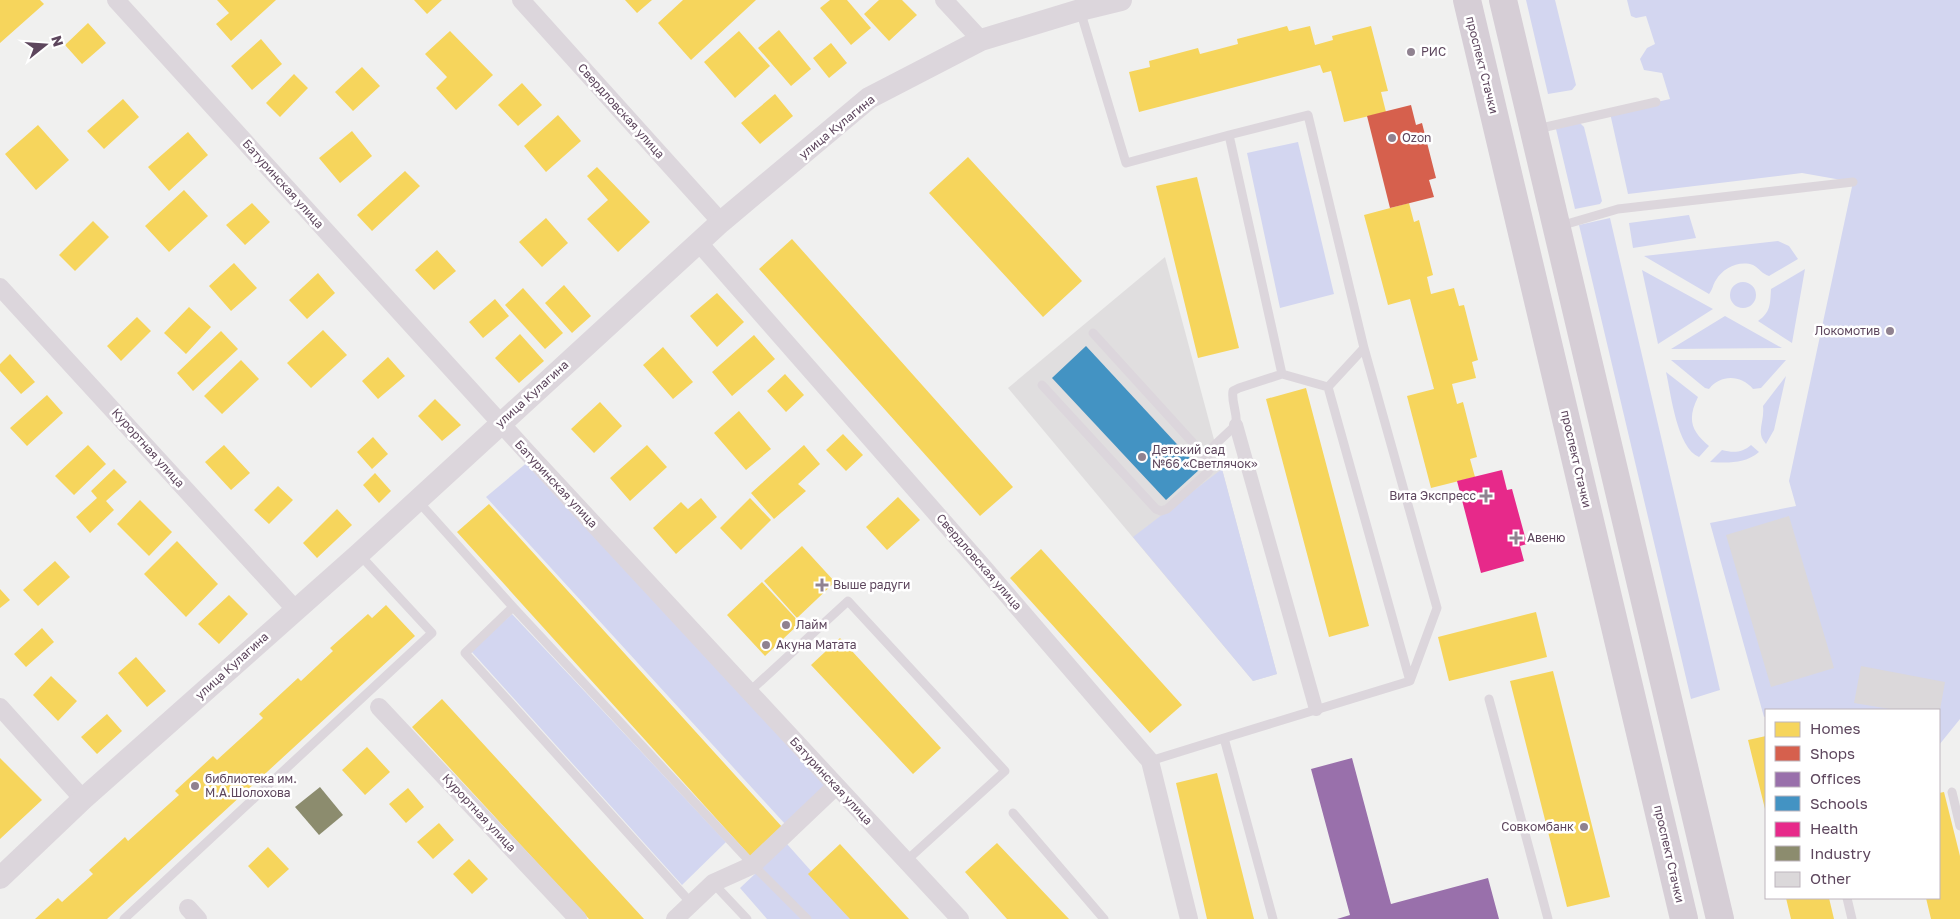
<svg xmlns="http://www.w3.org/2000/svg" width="1960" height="919" viewBox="0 0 1960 919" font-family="'Golos Text',sans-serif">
  <rect width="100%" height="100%" fill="#f0f0ef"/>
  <path fill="#e0dedf" d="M1165,257l112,417 -24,7 -245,-293z"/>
  <path fill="#d3d6f0" d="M1526,0h29l21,85 -4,5 -24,4z
    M1627,0h333v719l-21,26v-35h-173v6l-2,1 -54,-194 86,-17 -7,-25 64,-299 -51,-9 -174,21 -18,-81 60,-14 -8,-26 -18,-3 -4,-11 7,-11 8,-4 -9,-28 -10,2 -5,-2z
    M1580,123l4,4 18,74 -2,3 -25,5 -19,-80z
    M1298,142l36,152 -54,14 -33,-155z
    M1689,215l7,23 -63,10 -4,-25z
    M1610,218l110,472 -29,9 -112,-474z
    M1778,241l11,5 9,13 -29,17c-7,-2 -10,-8 -16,-11 -14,-5 -30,3 -37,15 -3,4 -3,9 -7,14l-65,-38z
    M1805,269l-13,74 -34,-22c13,-9 12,-17 13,-32z
    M1642,270l71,39 -55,35z
    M1730 295a13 13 0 1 1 26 0a13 13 0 1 1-26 0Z
    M1725,316l57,32 -111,1z
    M1671,360h115l-25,28 -8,1c-12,-14 -32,-15 -44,0l-4,-1z
    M1666,372l32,25c-11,22 -7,34 11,49l-10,11c-22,-9 -28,-63 -33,-85z
    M1786,376l-12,54 -8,14c-11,-11 -1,-22 -3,-38z
    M1751,445l8,7c-14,12 -32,11 -49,10l12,-12c11,3 20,3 29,-5z
    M529,461l300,324 -43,40 -300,-328z
    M1222,469l55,205 -24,7 -120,-144z
    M512,614l214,228 -44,43 -211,-234z
    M787,844l67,75h-87l-27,-31z"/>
  <path fill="#f6d55c" d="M0,0h40l4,4 -44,39z
    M217,0h59l-45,41 -15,-17 13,-11z
    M414,0h28l-15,14z
    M625,0h27l-15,13z
    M683,0h73l-65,60 -33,-37z
    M830,0h17l24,28 -20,17 -31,-37z
    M879,0h23l15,15 -28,26 -25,-27z
    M88,23l18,20 -24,21 -17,-19z
    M1287,26l2,5 21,-5 5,19 18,-5 -1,-4 39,-10 17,65 -7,1 5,20 -42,10 -13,-51 -8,2 -3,-8 -181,47 -10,-40 21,-5 -1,-6 49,-13 2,6 38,-10 -1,-5z
    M779,30l32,39 -20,17 -33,-38z
    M450,31l43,44 -37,35 -20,-22 11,-11 -22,-23z
    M739,31l31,35 -35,32 -31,-36z
    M261,39l21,25 -30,26 -21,-24z
    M831,43l16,20 -18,15 -16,-20z
    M362,67l18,19 -27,25 -18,-19z
    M294,74l14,14 -28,29 -14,-14z
    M522,83l20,22 -24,21 -20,-21z
    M775,94l18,22 -33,28 -19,-21z
    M123,99l16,18 -35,32 -17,-18z
    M558,115l23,26 -35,31 -22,-26z
    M38,125l31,35 -33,30 -31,-36z
    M352,131l20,25 -32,27 -21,-25z
    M188,132l20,23 -39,36 -21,-24z
    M968,157l114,124 -39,36 -114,-124z
    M597,167l53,55 -32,30 -31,-33 21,-19 -21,-24z
    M405,171l15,15 -48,45 -15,-16z
    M1197,177l42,171 -41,10 -42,-172z
    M184,190l24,26 -39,36 -24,-26z
    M252,203l18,19 -25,23 -19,-20z
    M1409,203l5,19 5,-2 14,55 -6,2 4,17 23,-6 5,18 5,-1 14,55 -6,2 4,16 -24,6 5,20 6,-2 14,55 -7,2 5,18 -44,11 -24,-92 27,-7 -24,-90 -22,6 -24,-90z
    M546,218l22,25 -26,24 -23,-25z
    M93,221l16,16 -34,34 -16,-16z
    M792,239l221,248 -33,29 -221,-247z
    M437,250l19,21 -22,19 -19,-20z
    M234,263l23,25 -26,23 -22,-25z
    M318,273l17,20 -28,26 -18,-19z
    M564,285l27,31 -19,17 -27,-30z
    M523,288l40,45 -18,16 -40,-44z
    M717,293l27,29 -27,25 -27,-31z
    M495,299l14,17 -26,22 -14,-16z
    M189,307l22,20 -25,27 -22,-21z
    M137,317l14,14 -30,30 -14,-15z
    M323,330l24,25 -36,33 -24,-25z
    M221,331l17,18 -45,42 -16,-18z
    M520,334l24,27 -25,22 -24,-25z
    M754,335l21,24 -43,37 -20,-24z
    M663,347l30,35 -20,17 -30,-34z
    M10,354l25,28 -14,12 -21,-23v-7z
    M388,357l17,19 -27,23 -16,-18z
    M241,360l18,19 -37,35 -18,-18z
    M785,374l19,21 -18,17 -19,-21z
    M1306,388l63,238 -40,11 -63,-238z
    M47,395l16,18 -36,33 -17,-18z
    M435,399l26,26 -19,16 -24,-25z
    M600,402l22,24 -28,27 -23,-24z
    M739,411l32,38 -25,21 -32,-37z
    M843,434l20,21 -17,16 -20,-21z
    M373,437l15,17 -16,15 -15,-17z
    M88,445l18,19 -32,31 -19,-19z
    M224,445l26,28 -19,17 -26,-28z
    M647,445l20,22 -37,34 -20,-23z
    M804,445l16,19 -22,20 8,7 -32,28 -23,-26z
    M114,469l13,13 -21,19 8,9 -24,23 -14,-16 21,-19 -6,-7z
    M375,473l16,18 -12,12 -16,-18z
    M278,486l15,14 -24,24 -15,-14z
    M898,497l22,23 -33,30 -21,-23z
    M701,498l16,19 -41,37 -23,-26 28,-26 7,7z
    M750,498l21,22 -30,30 -21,-22z
    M140,500l32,32 -23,24 -32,-32z
    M489,504l294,324 -32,29 -294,-325z
    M337,509l15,16 -35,33 -14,-15z
    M177,541l41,43 -32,33 -42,-43z
    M802,546l33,36 -38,36 -33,-37z
    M1041,549l141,156 -32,28 -140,-155z
    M55,561l15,16 -32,29 -15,-16z
    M762,582l38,41 -35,33 -38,-41z
    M0,589l10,11 -10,8z
    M229,595l19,19 -29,30 -21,-20z
    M386,605l29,31 -308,283h-72l23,-21 4,4 31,-28 -4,-4 36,-33 3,4 51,-46 -4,-4 38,-35 4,4 46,-42 -4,-4 39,-36 3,3 32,-30 -3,-3 38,-34 4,4z
    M1536,612l11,45 -98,24 -11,-44z
    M42,628l12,14 -28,25 -12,-13z
    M840,638l101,110 -28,26 -102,-109z
    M136,657l30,34 -19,16 -29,-34z
    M1553,671l57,226 -43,10 -57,-226z
    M51,676l26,25 -19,20 -25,-26z
    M442,699l202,220h-55l-177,-192z
    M107,714l15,17 -25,23 -16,-17z
    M1766,736v77l-18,-73z
    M367,747l23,25 -25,23 -23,-25z
    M0,758l42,42 -42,39z
    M1217,773l37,146h-47l-31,-136z
    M408,788l16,19 -18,16 -17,-19z
    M1944,792l16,64v63h-29l-5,-21h13v-105z
    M439,823l15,17 -21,19 -16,-17z
    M997,843l72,76h-62l-42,-47z
    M840,844l69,75h-59l-42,-45z
    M268,847l21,22 -21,19 -20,-22z
    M469,859l19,20 -16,15 -19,-20z
    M1786,898h43l5,21h-43z"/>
  <path fill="#d6604d" d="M1411,105l5,20 6,-2 14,55 -7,2 5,17 -44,11 -23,-92z"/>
  <path fill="#9970ab" d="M1352,758l39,146 97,-26 11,41h-162l13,-4 -39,-146z"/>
  <path fill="#4393c3" d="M1086,346l114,123 -34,31 -114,-122z"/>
  <path fill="#e7298a" d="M1502,470l5,20 5,-1 15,55 -7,2 4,15 -43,12 -24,-92z"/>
  <path fill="#8c8c6e" d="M320,787l23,28 -24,20 -24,-28z"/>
  <path fill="#dbd8da" d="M1789,516l45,152 -63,19 -45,-152z
    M1861,666l84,16 -5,28h-44l-42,-7z"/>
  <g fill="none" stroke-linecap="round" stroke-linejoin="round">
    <path stroke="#dcd6dc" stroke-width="9" d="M1080,10l46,153 103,-28 53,239 46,13 82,294 -186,57
      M1537,129l119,-27
      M1229,135l79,-20 56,233 -36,39
      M1560,226l58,-17 235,-27
      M1093,333l111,122
      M1364,348l73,260 -27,73
      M1042,385l114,124 5,2 6,-2 41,-37 3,-5 -1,-5 -6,-7 32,-30c2,-12 -5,-22 -3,-34l6,-3 43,-14
      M417,500l96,107 -48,46 226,250
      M513,607l240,258 54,54
      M749,692l99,-91 157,170 -99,90
      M1489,699l59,220
      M1150,761l74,-23 49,181
      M1952,792l8,34
      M1013,813l91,106
      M713,883l34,36
      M1847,898l5,21
      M124,919l308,-286 -73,-79"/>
    <path stroke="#dcd6dc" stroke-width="14" d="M1236,425l80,284"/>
    <path stroke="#dcd6dc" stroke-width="18" d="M116,0l410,451 434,468
      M521,0l200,222
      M944,0l37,40
      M699,243l285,325 166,193 39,158
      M0,287l295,322
      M0,707l83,92
      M379,707l199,212
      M188,908l10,11
      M675,919l38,-36 40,-18 83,-79"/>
    <path stroke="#dcd6dc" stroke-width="22" d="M0,878l83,-79 276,-245 362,-332 148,-124 112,-58 99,-30 41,-10"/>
    <path stroke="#d6ced6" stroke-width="28" d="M1467,0l217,919
      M1503,0l217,919"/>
  </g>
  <g fill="#908290" stroke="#fff" stroke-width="2">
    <circle cx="1411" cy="52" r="5"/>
    <circle cx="1392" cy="138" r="5"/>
    <circle cx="1890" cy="331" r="5"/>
    <circle cx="1142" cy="457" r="5"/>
    <path d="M1483.5 488.5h5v5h5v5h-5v5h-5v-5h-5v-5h5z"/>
    <path d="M1513.5 530.5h5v5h5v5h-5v5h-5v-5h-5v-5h5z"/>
    <path d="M819.5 577.5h5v5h5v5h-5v5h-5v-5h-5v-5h5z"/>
    <circle cx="786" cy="625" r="5"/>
    <circle cx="766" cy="645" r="5"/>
    <circle cx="195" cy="786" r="5"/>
    <circle cx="1584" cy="827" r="5"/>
  </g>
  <g text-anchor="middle" stroke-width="5" stroke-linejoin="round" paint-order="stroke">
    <g font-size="12" fill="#5d465d" stroke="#fff" text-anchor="start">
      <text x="1421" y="56">РИС</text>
      <text x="1402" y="142">Ozon</text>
      <text x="1880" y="335" text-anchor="end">Локомотив</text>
      <text x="1152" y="454">Детский сад<tspan x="1152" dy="14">№66 «Светлячок»</tspan></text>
      <text x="1476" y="500" text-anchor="end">Вита Экспресс</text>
      <text x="1527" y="542">Авеню</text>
      <text x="833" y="589">Выше радуги</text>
      <text x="796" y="629">Лайм</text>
      <text x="776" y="649">Акуна Матата</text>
      <text x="205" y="783">библиотека им.<tspan x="205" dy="14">М.А.Шолохова</tspan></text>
      <text x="1574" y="831" text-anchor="end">Совкомбанк</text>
    </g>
    <g font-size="12" fill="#5d465d" stroke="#fff">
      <text transform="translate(1482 65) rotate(76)" y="4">проспект Стачки</text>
      <text transform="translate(621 111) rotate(48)" y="4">Свердловская улица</text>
      <text transform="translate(837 127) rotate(-39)" y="4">улица Кулагина</text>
      <text transform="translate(283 184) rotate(48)" y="4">Батуринская улица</text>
      <text transform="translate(532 394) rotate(-42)" y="4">улица Кулагина</text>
      <text transform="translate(148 448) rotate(48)" y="4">Курортная улица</text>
      <text transform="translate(1576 459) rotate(77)" y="4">проспект Стачки</text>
      <text transform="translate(556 484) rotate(47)" y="4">Батуринская улица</text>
      <text transform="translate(979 562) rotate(49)" y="4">Свердловская улица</text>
      <text transform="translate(232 666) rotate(-42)" y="4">улица Кулагина</text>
      <text transform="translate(831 781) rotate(47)" y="4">Батуринская улица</text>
      <text transform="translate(479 813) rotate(47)" y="4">Курортная улица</text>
      <text transform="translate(1669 854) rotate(77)" y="4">проспект Стачки</text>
    </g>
  </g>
  <rect x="1765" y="709" width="175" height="190" fill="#ffffff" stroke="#beb5be"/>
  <rect x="1775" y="722" width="25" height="15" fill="#f6d55c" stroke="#beb5be"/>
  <text x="1810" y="734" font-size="15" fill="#5d465d">Homes</text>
  <rect x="1775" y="746" width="25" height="15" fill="#d6604d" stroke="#beb5be"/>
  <text x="1810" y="759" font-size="15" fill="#5d465d">Shops</text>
  <rect x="1775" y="772" width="25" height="15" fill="#9970ab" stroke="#beb5be"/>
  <text x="1810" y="784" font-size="15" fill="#5d465d">Offices</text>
  <rect x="1775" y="796" width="25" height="15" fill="#4393c3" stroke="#beb5be"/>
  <text x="1810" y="809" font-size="15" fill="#5d465d">Schools</text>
  <rect x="1775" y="822" width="25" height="15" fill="#e7298a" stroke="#beb5be"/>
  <text x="1810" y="834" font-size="15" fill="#5d465d">Health</text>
  <rect x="1775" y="846" width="25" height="15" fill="#8c8c6e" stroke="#beb5be"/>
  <text x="1810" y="859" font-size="15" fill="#5d465d">Industry</text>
  <rect x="1775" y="872" width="25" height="15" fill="#dbd8da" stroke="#beb5be"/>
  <text x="1810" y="884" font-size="15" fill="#5d465d">Other</text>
  <g transform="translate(45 45) rotate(73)" stroke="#ffffff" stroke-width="4" paint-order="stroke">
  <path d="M0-4L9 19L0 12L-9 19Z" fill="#5d465d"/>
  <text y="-8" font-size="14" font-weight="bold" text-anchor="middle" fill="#5d465d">N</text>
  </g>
</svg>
